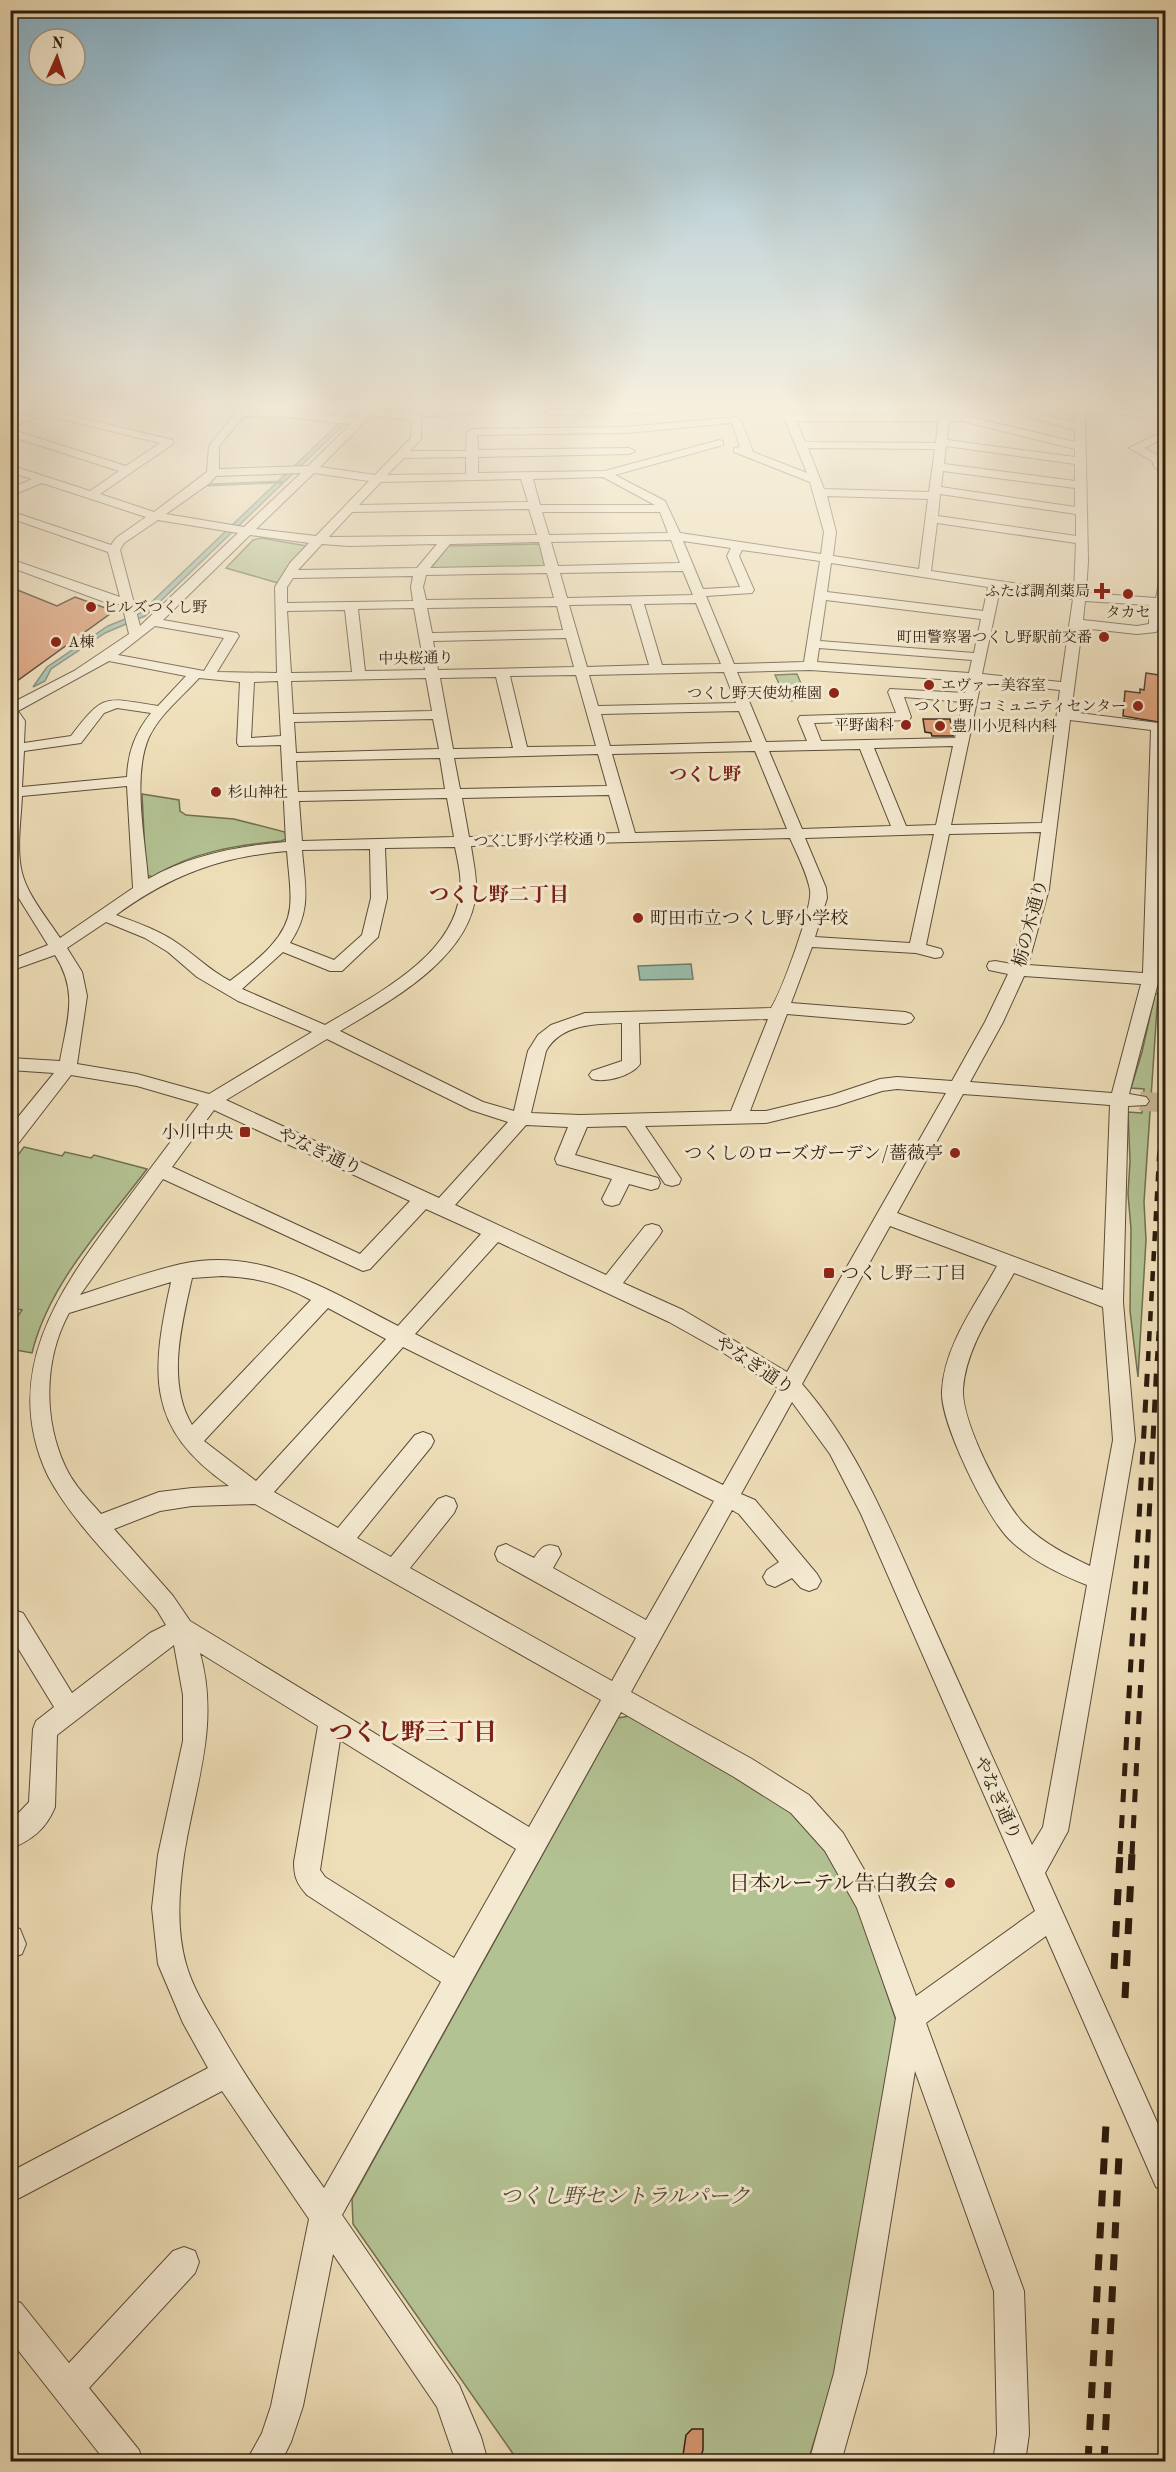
<svg xmlns="http://www.w3.org/2000/svg" width="1176" height="2472" viewBox="0 0 1176 2472" font-family="'Old Standard TT','Noto Serif JP',serif">
  <rect width="100%" height="100%" fill="#eedeb8"/>
  <filter id="stains"><feTurbulence type="fractalNoise" baseFrequency=".00333" numOctaves="4"/><feColorMatrix values="0 0 0 0 .2 0 0 0 0 .09 0 0 0 0 .02 0 0 0 .5 -.17"/></filter>
  <radialGradient id="worn" r=".72"><stop offset=".6" stop-color="#630" stop-opacity="0"/><stop offset="1" stop-color="#630" stop-opacity=".3"/></radialGradient>
  <path fill="#b3c293" stroke="#706f50" stroke-width="1.5" d="M390,405h123l1,8 -91,4 -36,-5 -2,-2z
    M261,538l46,8 -19,21 -10,16 -52,-15 27,-28z
    M540,544l7,22 -117,3 18,-23z
    M797,674l11,26 -21,1 -12,-26z
    M142,794l37,6 1,11 6,4 48,4 51,13 1,7 -5,2c-43,4 -91,11 -128,36l-7,-2z
    M1158,993l-14,209 2,38 -8,137 -8,-66 1,-82 -3,-35 2,-33 -2,-49 14,1 2,-24 -13,-1 11,-36 13,-58z
    M24,1147l38,9 3,-4 26,6 3,-3 53,14c-42,56 -98,114 -115,184l-16,-3 -4,-25 10,-15 -12,-3 1,-143z
    M629,1716l164,95 29,33 36,63 39,116 -64,357 -25,81h-290l-165,-237 -1,-25 266,-481z"/>
  <path fill="#9abcab" stroke="#6e7c6c" stroke-width="1.5" d="M358,405h6l-219,211 -40,17 -54,36 -6,12 -12,6 14,-20 61,-41 32,-13z
    M691,964l2,15 -53,1 -2,-14z"/>
  <g fill="none" stroke-linecap="round" stroke-linejoin="round">
    <path stroke="#6e7c6c" stroke-width="3" d="M208,485l73,-3"/>
  </g>
  <path fill="#d8966f" stroke="#2c1c0e" stroke-width="1.5" d="M10,587l47,19 18,-9 39,14 -104,75z
    M1146,673l19,3 -1,47 -41,-7 2,-25 15,2v-4l4,1z
    M923,719h27l3,17h-21l-1,-3 -6,-1z
    M692,2429h11v21l-4,12h-17l4,-27z"/>
  <g fill="none" stroke-linecap="round" stroke-linejoin="round">
    <path stroke="#c7b796" stroke-width="19" stroke-dasharray="19 9" stroke-linecap="butt" d="M1140,1101l26,2"/>
    <g stroke="#5c4c38" stroke-width="2">
      <path id="minor" d="M238,405h10l-1,5 39,1 71,7 14,-13h11l-4,5 43,6v23l-11,12h56l1,-19 5,-3 154,-2 110,-10 5,3 12,32 54,21 -27,-65 1,-2h8l4,9h169l113,27v-12l-50,-14 -5,-3 -4,-8h10l7,7 42,11v-18l91,7v6l-81,-6 3,149 -2,32 70,5 4,-19 6,-4v31h-5v18l-5,8 -19,2 -55,-6 -11,84 87,11 7,4 -6,252 -30,115 17,3 3,4 -3,4 -18,1 -5,196 12,138 -67,391 -23,42 121,269v50l-10,-5 -110,-251 -120,87 98,268 5,143 -4,28h-32l4,-28 -3,-143 -79,-220 -49,302 -25,89h-32l25,-89 62,-355 -39,-110 -32,-57 -34,-38 -57,-36 -113,-65 -279,503 117,170 22,52 7,25h-32l-19,-55 -104,-153 -30,152 -12,36 -10,20h-35l16,-29 9,-27 38,-187 -87,-128 -212,112v-31l198,-104 -25,-45 -25,-59 -6,-56 6,-53 25,-114v-46l-9,-50 -117,90 -2,72c-9,22 -23,33 -45,42v-27l19,-20 4,-73 3,-8 18,-14 -44,-72v-26l13,4 49,80 78,-60 16,-8 -9,-15c-36,-41 -84,-87 -109,-134 -48,-101 10,-185 69,-263 27,-36 55,-73 82,-109l-62,-18 -66,-11 -54,70 -7,1v-19l44,-54 -44,-3v-12l50,3c7,-41 19,-68 -5,-106l-45,16v-11l38,-15 -38,-61v-180l64,-33 55,-37 -7,-30h-12l-100,-37v-8l110,38 -12,-45 -98,-34v-7l101,34 5,-7 30,-21 -104,-34 -32,13v-7l22,-10 -22,-7v-7l80,26 29,-20 -109,-35v-7l116,37 34,-23 -115,-28 -35,12v-7l34,-11 129,31v4l-73,50 54,18 53,-40 2,-26 27,-34zM372,415l40,6 -1,17 -36,37 -55,-8zM244,416l42,1 65,7 -43,42 -89,3v-23zM796,421h142l-2,22 -131,-1zM949,421h13l113,28v8l-128,-17zM732,423l8,24 -6,1v4l76,30 14,50 -3,22 -141,-21 -15,-32 -50,-26 108,-30v-4l-4,-1 -114,31 -127,2v-16l151,-3 6,-3 -6,-3 -151,2 -1,-15 149,-2zM946,446l129,18v17l-131,-17zM808,448l127,1 -6,43 -105,-3zM466,457v17l-79,1 17,-17zM943,471l132,17v19l-134,-20zM301,473l-57,54 -78,-13 44,-31 6,-7zM314,473l55,8 -53,55 -60,-7zM603,477l52,28h-115l-7,-26zM521,479l7,23 -169,3 22,-23zM940,494l136,20v22l-138,-20zM827,496l101,3 -9,70 -86,-13 3,-24zM529,509l8,26 -208,2 23,-25zM542,512h118l8,21 -119,2zM158,520l80,13 -98,93 -20,-76 4,-7zM937,523l139,20 -2,49 -143,-21zM250,535l59,8 -19,20 -15,24 2,86 -60,-1 22,-36 -2,-3 -74,-13zM671,540l9,23 -122,3 -7,-24zM683,541l48,7 -4,8 13,31 -37,2zM539,542l6,24 -115,2 20,-24zM322,544l27,2 88,-2 -20,24 -119,2zM742,550l78,11 -16,101 -70,2 -28,-68 46,-3 2,-3 -15,-34zM831,563l157,24 -5,24 -156,-19zM683,571l10,24 -126,3 -7,-25zM547,573l7,25 -128,2 -3,-13 3,-12zM413,576l-2,11 2,14 -126,2v-16l6,-9zM1000,589l73,10 -12,83 -79,-8zM826,600l155,19 -7,34 -154,-12zM1085,601l64,4v19l-12,2 -54,-6zM696,603l25,61 -59,1 -18,-61zM631,604l18,61 -62,2 -18,-62zM557,606l6,24 -131,3 -5,-25zM414,608l11,62 -60,1 -7,-62zM345,610l7,62 -61,1 -4,-62zM155,626l69,12 -20,33 -86,-16zM566,638l8,29 -136,3 -5,-29zM819,648l153,12 -3,13 -152,-11zM109,661l77,15 -28,30c-54,-8 -53,-14 -87,30l-47,7 1,-22 -7,-10zM810,670l158,11 -3,12 -75,-4 -2,3 8,21 -96,3 -2,3 9,22 -41,1 -29,-70zM724,672l12,31 -138,3 -9,-31zM576,675l20,71 -69,1 -17,-71zM496,677l17,71 -60,1 -13,-71zM199,678l41,4 -3,61 2,3 42,-1 5,97c-47,4 -96,13 -138,37 -3,-40 -16,-104 1,-142 11,-23 33,-40 50,-59zM426,678l6,33 -139,3 -2,-33zM278,681l3,55 -30,2 3,-56zM981,682l79,8 -18,133 -91,2zM904,697l59,5 -8,36 -134,3 -7,-18 95,-3 2,-3zM117,708l34,5c-16,20 -23,39 -24,64l-105,10 2,-36 57,-8 23,-30zM739,711l13,31 -142,4 -9,-32zM433,719l6,30 -143,4 -2,-31zM1070,720l81,10 -8,243 -115,-8 21,-76zM953,746l-17,79 -30,1 -32,-78zM860,749l31,77 -89,3 -33,-78zM755,751l32,78 -152,4 -23,-79zM598,754l9,32 -147,3 -6,-31zM440,758l5,31 -147,3 -2,-31zM127,786l6,102 -73,50c-13,-20 -32,-42 -38,-65 -6,-24 -1,-53 0,-77zM609,795l11,38 -151,4 -7,-39zM447,798l7,39 -152,4 -3,-40zM1041,832l-8,57 -21,75 -17,-3 -6,1 -2,4 2,4 19,4 -23,48 -33,59 -55,-4 -17,2 -48,16 -66,16h-16l37,-97 118,10 6,-2 3,-4 -3,-4 -6,-2 -114,-9 21,-56 104,6 19,5 6,-1 2,-4 -2,-4 -15,-4 23,-111zM934,834l-24,109 -95,-6 12,-39 -1,-10 -21,-50zM790,838c7,16 17,35 20,52 3,17 -29,103 -39,118l-186,5 -34,12 -13,10 -10,16 -14,60 -31,-9 -143,-71c50,-30 131,-73 136,-139 1,-16 -3,-31 -5,-46zM455,847c3,15 7,30 5,46 -7,64 -85,102 -135,132l-83,-36 41,-37 47,19h12l36,-34 9,-39 -2,-50zM370,849l1,49 -9,37 -28,25 -44,-17c22,-33 15,-56 12,-93zM287,851c1,18 5,38 3,56 -3,33 -37,56 -60,74 -19,-10 -33,-24 -50,-36 -19,-14 -42,-22 -64,-30 55,-40 103,-58 171,-64zM106,922l39,16 23,14 29,25 41,24 74,31 -103,62 -72,-20 -60,-10 10,-68 -5,-24 -15,-24zM1024,976l117,8 -29,109 -142,-11 33,-60zM768,1019l-37,92 -151,4 -49,-2 15,-62c15,-27 48,-27 76,-28v38l-30,10 -3,4 3,4c13,4 40,-3 48,-15l-1,-41zM327,1039l144,71 37,12 -69,76 -213,-98zM897,1089l49,4 -159,279 -104,-62 -60,-27 36,-47 3,-5 -3,-5 -7,-2 -7,2 -39,49 -151,-70 71,-80 42,2 -13,32 2,5 55,15 -10,20 3,5 7,2 7,-2 10,-20 22,6 7,-2 2,-5 -2,-5 -83,-23 12,-28 39,-1 39,58 7,2 7,-2 2,-5 -36,-53 121,-3 70,-17 46,-15zM963,1094l147,11 -7,185 -206,-77zM214,1110l196,91 -50,53 -188,-87zM163,1179l200,92 7,-2 56,-60 55,25 -83,92c-68,-35 -137,-80 -217,-62 -34,8 -68,20 -101,31zM890,1226l107,40c-21,38 -53,80 -55,125 -2,31 44,125 67,148 21,21 50,35 78,46l-44,242 -11,18c-36,-81 -73,-161 -109,-242 -34,-76 -65,-155 -121,-219zM498,1242l171,80 50,28 59,38 -55,97 -308,-151zM1014,1273l89,34 10,133 -23,126c-23,-11 -47,-23 -65,-41 -23,-23 -64,-104 -62,-136 3,-42 31,-80 51,-116zM222,1276c34,1 59,8 89,24l-119,125c-26,-43 -10,-102 0,-147zM171,1282c-20,91 -26,146 58,204l-37,2 -33,4 -58,22c-13,-15 -28,-30 -36,-48 -22,-48 -21,-107 4,-153zM328,1308l58,31 -130,142 -52,-40zM403,1347l311,154 -68,119 -93,-52 8,-14 -3,-7c-13,-5 -17,1 -24,11l-28,-14 -8,3 -3,7 3,7 138,77 -24,43 -202,-113 44,-55 3,-7 -3,-7 -8,-3 -8,3 -47,58 -34,-19 74,-91 3,-6 -3,-6 -8,-3 -8,3 -77,93 -64,-36zM792,1402l38,52 31,60 174,397 -119,85 -39,-104 -34,-59 -34,-38 -57,-36 -121,-67 101,-182 7,4 40,48 -12,8 -4,7 4,7 8,3 17,-9 9,10 8,3 8,-3 4,-7 -4,-7 -62,-74 -14,-6zM255,1504l346,196 -72,127 -339,-206 -17,-25 -59,-67 46,-18 32,-5zM200,1653l118,73 -24,136c0,15 3,22 13,33l134,87 -117,206c-37,-52 -75,-104 -106,-159 -12,-20 -26,-43 -32,-65 -10,-35 -7,-74 -2,-109 11,-70 36,-130 16,-202zM340,1740l176,109 -62,109 -129,-81 -5,-7z
        M676,407l5,3 -1,2 -129,3 -5,-3 5,-3z
        M1166,430v7l-22,11c11,6 22,9 22,23l-11,-3 -3,-7 -23,-13z
        M10,1926l10,3 6,15 -4,10 -10,4z
        M184,2247l11,4 4,11 -4,11 -106,115 50,62 4,12h-37l-96,-122v-41l11,4 48,60 104,-112z"/>
    </g>
    <use href="#minor" fill="#f4ead1" fill-rule="evenodd"/>
    <path stroke="#2c1c0e" stroke-width="4.5" stroke-dasharray="10 10" stroke-linecap="butt" d="M1148,1361l18,-331
      M1157,1361l2,-34"/>
    <path stroke="#2c1c0e" stroke-width="5" stroke-dasharray="13 13" stroke-linecap="butt" d="M1120,1854l28,-494
      M1132,1854l25,-494"/>
    <path stroke="#2c1c0e" stroke-width="7" stroke-dasharray="16 16" stroke-linecap="butt" d="M1114,1969l6,-116
      M1125,1998l7,-145
      M1088,2462l18,-338
      M1104,2462l15,-307"/>
  </g>
  <linearGradient id="sky" x2="0" y2="1"><stop stop-color="#89b7d0"/><stop offset="0.54" stop-color="#f7f0df"/><stop offset="1" stop-color="#f7f0df" stop-opacity="0"/></linearGradient>
  <rect width="1176" height="751" fill="url(#sky)"/>
  <g fill="#8f2418" stroke="#f4ead1" stroke-width="2">
    <path d="M1099 582h6v6h6v6h-6v6h-6v-6h-6v-6h6z"/>
    <circle cx="1128" cy="594" r="6"/>
    <circle cx="91" cy="607" r="6"/>
    <circle cx="1104" cy="637" r="6"/>
    <circle cx="56" cy="642" r="6"/>
    <circle cx="929" cy="685" r="6"/>
    <circle cx="834" cy="693" r="6"/>
    <circle cx="1138" cy="706" r="6"/>
    <circle cx="906" cy="725" r="6"/>
    <circle cx="940" cy="726" r="6"/>
    <circle cx="216" cy="792" r="6"/>
    <circle cx="638" cy="918" r="6"/>
    <rect x="239" y="1126" width="12" height="12" rx="3"/>
    <circle cx="955" cy="1153" r="6"/>
    <rect x="823" y="1267" width="12" height="12" rx="3"/>
    <circle cx="950" cy="1883" r="6"/>
  </g>
  <g text-anchor="middle" stroke-width="6" stroke-linejoin="round" paint-order="stroke">
    <g font-size="15" fill="#2c1c0e" stroke="#f4ead1" text-anchor="end">
      <text x="1090" y="596">ふたば調剤薬局</text>
      <text x="103" y="612" text-anchor="start">ヒルズつくし野</text>
      <text x="1128" y="617" text-anchor="middle">タカセ</text>
      <text x="1092" y="642">町田警察署つくし野駅前交番</text>
      <text x="68" y="647" text-anchor="start">A棟</text>
      <text x="941" y="690" text-anchor="start">エヴァー美容室</text>
      <text x="822" y="698">つくし野天使幼稚園</text>
      <text x="1126" y="711">つくし野 コミュニティセンター</text>
      <text x="894" y="730">平野歯科</text>
      <text x="952" y="731" text-anchor="start">豊川小児科内科</text>
      <text x="228" y="797" text-anchor="start">杉山神社</text>
    </g>
    <g font-size="15" fill="#2c1c0e" stroke="#f4ead1">
      <text transform="translate(416 658) rotate(-1)" y="5">中央桜通り</text>
      <text transform="translate(541 840) rotate(-1)" y="5">つくし野小学校通り</text>
    </g>
    <g font-size="18" font-weight="bold" fill="#7a1f14" stroke="#f4ead1">
      <text x="705" y="780">つくし野</text>
    </g>
    <g font-size="18" fill="#2c1c0e" stroke="#f4ead1" text-anchor="start">
      <text x="650" y="924">町田市立つくし野小学校</text>
      <text x="233" y="1138" text-anchor="end">小川中央</text>
      <text x="943" y="1159" text-anchor="end">つくしのローズガーデン/薔薇亭</text>
      <text x="841" y="1279">つくし野二丁目</text>
    </g>
    <g font-size="18" fill="#2c1c0e" stroke="#f4ead1">
      <text transform="translate(1030 923) rotate(-75)" y="6">栃の木通り</text>
      <text transform="translate(320 1151) rotate(25)" y="6">やなぎ通り</text>
      <text transform="translate(755 1365) rotate(34)" y="6">やなぎ通り</text>
      <text transform="translate(998 1798) rotate(66)" y="6">やなぎ通り</text>
    </g>
    <g font-size="20" font-weight="bold" fill="#7a1f14" stroke="#f4ead1">
      <text x="499" y="901">つくし野二丁目</text>
    </g>
    <g font-size="21" fill="#2c1c0e" stroke="#f4ead1" text-anchor="end">
      <text x="938" y="1890">日本ルーテル告白教会</text>
    </g>
    <g font-size="21" font-style="italic" fill="#544e36" stroke="#f4ead1">
      <text x="625" y="2203">つくし野セントラルパーク</text>
    </g>
    <g font-size="24" font-weight="bold" fill="#7a1f14" stroke="#f4ead1">
      <text x="413" y="1740">つくし野三丁目</text>
    </g>
  </g>
  <rect width="1176" height="2472" fill="none" stroke="#eedeb8" stroke-width="36"/>
  <rect x="12" y="12" width="1152" height="2448" fill="none" stroke="#2c1c0e" stroke-width="3"/>
  <rect x="18" y="18" width="1140" height="2436" fill="none" stroke="#2c1c0e" stroke-width="1.5"/>
  <g transform="translate(57 57) rotate(3)"><circle r="28" fill="#f4ead1" stroke="#a49883" stroke-width="1.5"/>
  <path d="M0-4.5L10 22L0 15L-10 22Z" fill="#8f2418"/>
  <text y="-9" font-size="16" font-weight="bold" text-anchor="middle" fill="#2c1c0e">N</text>
  </g>
  <rect width="100%" height="100%" filter="url(#stains)"/>
  <rect width="100%" height="100%" fill="url(#worn)"/>
</svg>
